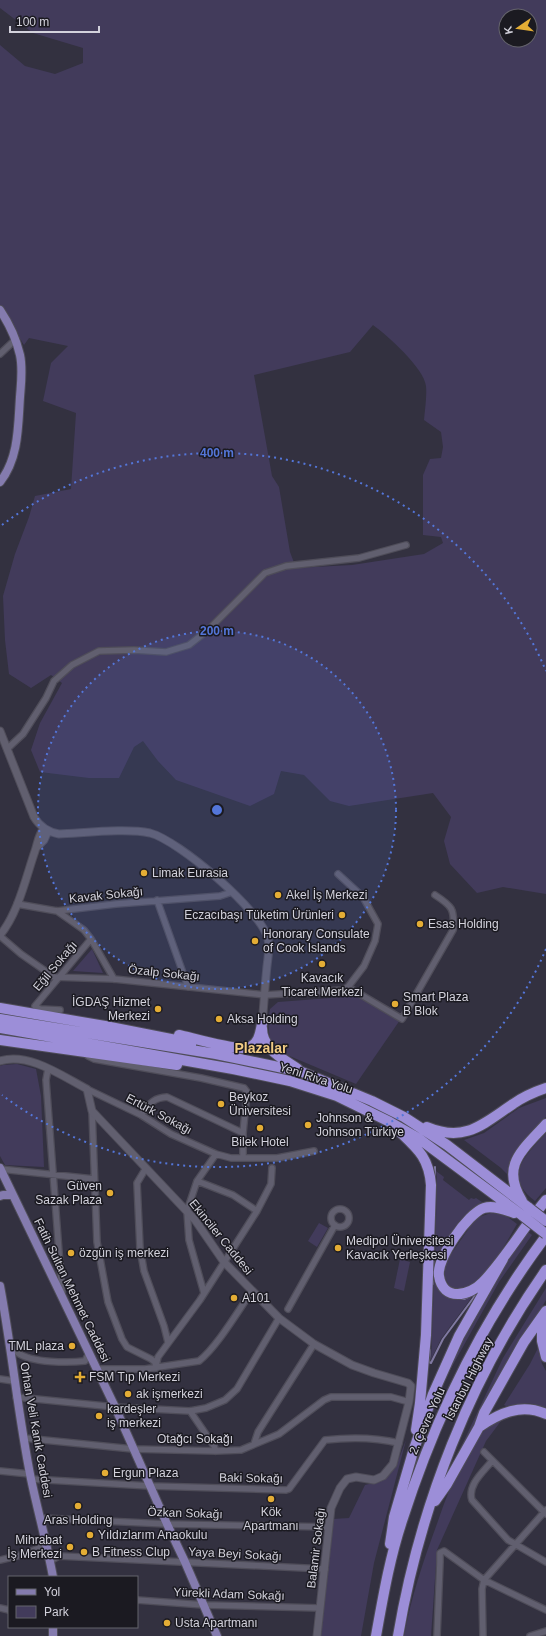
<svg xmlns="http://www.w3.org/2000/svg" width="546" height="1636" viewBox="0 0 546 1636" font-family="Arial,sans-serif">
  <rect width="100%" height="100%" fill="#333140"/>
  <path fill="#423b5b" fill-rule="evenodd" d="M0,0h546v894l-43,-7 -26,6 -27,-29 -6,-23 7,-24 -18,-24 -84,13 -19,-5 -26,-26 -23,-4 -7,23 -24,12 -74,-26 -18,-19 -15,-20 -9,6 -15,31h-30l-49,-6 -9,-22 9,-27 22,-40 -11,-8 -20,13 -22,-14 -4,-34 -2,-44 12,-42 14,-37 6,-21 36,-7 5,-76 -33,-12 8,-38 17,-17 -39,-8 -5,7 -24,-38v-262l25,21 30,8 28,-11v-15l-50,-15 -33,-25zM506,16h24v24h-24zM373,325c14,10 51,43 53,61 1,10 -1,23 -2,34l17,12 2,15 -2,11 -11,1 -7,16v60l18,2 2,6 -19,11 -72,11 -56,3 -6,-16 -11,-65 -7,-11 -18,-101 96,-23z
    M92,949l11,24 -30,-2z
    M357,996l43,24 -44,64 -76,-32 -10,-11 -2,-20 2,-12 8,-7z
    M17,1064l19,5 5,27 3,71 -39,-2 -5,-9v-90l3,-1z
    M546,1098v19c-16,16 -35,33 -39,57l-6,-6 -37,-28 20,-7 35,-25z
    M546,1133v55l-11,13c-33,-25 -9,-46 11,-68z
    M436,1171l8,6 -1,3 26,20 2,-2 3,1 2,-1 6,4c-21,14 -34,36 -47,57l2,-77z
    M491,1213l14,2 12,9c-12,20 -38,74 -67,63l-5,-9v-11l4,-10 27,-39z
    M319,1223l9,5 -11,19 -9,-6z
    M527,1231l5,4 -33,47 -55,99 6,-21 45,-81z
    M400,1259l10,3 -6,29 -10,-3z
    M434,1282c10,17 20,22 38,15l-31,42 -10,21z
    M546,1288v12l-86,149 43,-91z
    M538,1348l4,16 4,7v37l-17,-5 -23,3 -2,-1 26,-41z
    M504,1417l-18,24 -49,109 -6,86h-27c7,-39 20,-77 34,-115 11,-31 23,-65 46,-90 5,-5 13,-10 20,-14z
    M406,1440l-32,123 -13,73h-40l12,-117 16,-1 16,-33c29,-7 31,-19 41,-45z"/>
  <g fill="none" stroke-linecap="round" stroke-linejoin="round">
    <path stroke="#8079a2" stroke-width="2" d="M434,1277l-1,-6 5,-13
      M433,1284l2,-117
      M430,1350l-1,12 2,1 12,-24 34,-46 -13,6 -10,-1"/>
    <g stroke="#4f4d59" stroke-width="8">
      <path id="street" d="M0,354l16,-15
        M7,749l16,-15 23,-36 8,-17 18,-16 27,-14 35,-1 32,2 23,-7 19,-15 57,-57 21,-7 73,-8 47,-13
        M157,900l31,87
        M17,904l40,7 59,-7 104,-8 12,-4
        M57,911l27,19 7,9 23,40
        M0,936l21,18 33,23 60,2 151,16 77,-5 6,-3 16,-21 11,-25 3,-17 -15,-27 -25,-23
        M348,987l54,32 51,-89c2,-21 -1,-24 -18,-35
        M60,1010l-20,-1 -5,-3 56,-67
        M88,1056l6,3 107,19 43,10 3,4 -4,41v24
        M48,1069l-2,11 16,212
        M87,1089l54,26 30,19 45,20 15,4h46l37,-7
        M92,1111l5,131 11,60 14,37 5,8 24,12 4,3 1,6
        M141,1115c9,-11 11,-17 26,-18l76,36
        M146,1168l-9,15 3,65 4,23 20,55 4,16
        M0,1169l94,10
        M197,1181l36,14 24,16
        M331 1218a9 9 0 1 1 18 0a9 9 0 1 1-18 0Z
        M204,1293l-15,-53 -2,-29 10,-30 19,-27
        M288,1309l47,-84
        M10,1344c3,3 5,7 8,9 14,10 51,10 67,8l4,-8
        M156,1366l2,-9 42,-57 57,-89 14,-27 1,-16
        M97,1369h48l54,-8c18,-14 39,-50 53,-70
        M0,1379l14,2
        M16,1397l99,10 75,4 16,-3 19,-8 12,-11 42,-71
        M190,1411l24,35 2,5
        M24,1438l109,11 83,2 25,-1 38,-16 45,-34 7,-3h60l18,5
        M254,1444l4,-12 56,-88
        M484,1452l62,62
        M492,1461c-8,10 -25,24 -20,39l36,40 38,22
        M0,1471l30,3
        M31,1479l119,7 136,4 3,-1 36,-49c26,-3 49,-3 74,3
        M41,1518l126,6 162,3
        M0,1560l25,-6 21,-9
        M50,1561l9,-5 266,13
        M137,1600l67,5 116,3
        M0,1608l9,2
        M437,1636l3,-74v-9l4,-2 40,29 62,30
        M483,1636l-1,-47 2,-9 62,-70
        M530,1636l16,-5"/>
    </g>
    <g stroke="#4f4d59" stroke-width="9">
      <path id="secondary" d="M0,731l34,86c6,10 14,15 25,17 25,-1 68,-6 91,-1 28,7 112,78 118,106 2,9 0,18 -1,27 -2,19 -3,38 -5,58
        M36,848l8,-8 4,-9
        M0,935c18,-21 26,-58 35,-84 3,-9 3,-15 9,-23
        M0,1061c29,-9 62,15 87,28l5,22 103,109 29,42 55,56 35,26 38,21 22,8 34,10 3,3 -2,16 -16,62 -10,12 -9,4 -18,-3 -9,2 -7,9 -9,20 -14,128"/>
    </g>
    <g stroke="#4f4d59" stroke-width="10">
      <path id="primary" d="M0,310c10,15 16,28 20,45 3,14 1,28 0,42 -2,29 -1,61 -20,85
        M0,1168l115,239 52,117 18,38 32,74
        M0,1196l3,-1h9
        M0,1286c12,64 18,129 31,193 7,33 16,65 22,98
        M53,1636v-9"/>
    </g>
    <g stroke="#4f4d59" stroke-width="12">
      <path id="highway" d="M0,1008l105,18 76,15 10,4
        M0,1019l216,35 86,18 70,29 32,16 43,28 82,63
        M0,1028l233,41 57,12 47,15 53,26 28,16 105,78
        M262,1028c0,21 20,30 36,41
        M179,1035c14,3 60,17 71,12 9,-4 10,-14 12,-23
        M0,1040l177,25
        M427,1127c38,16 56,-3 86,-23 10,-7 21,-12 33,-16
        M401,1133c18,17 28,26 30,52l-5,150 -6,68 -4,27
        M522,1201c-22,-36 1,-51 24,-77
        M514,1213c-9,-3 -20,-8 -30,-5 -16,5 -48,51 -45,68 4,26 31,20 44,6 24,-25 41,-56 63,-82
        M542,1317v24l4,16
        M479,1427c21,-14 42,-24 67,-13
        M435,1501l12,-17 32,-57 5,-14 40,-71 22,-31
        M390,1544l4,-27 19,-65 20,-58 26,-58 44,-77
        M376,1636c7,-39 14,-80 27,-118 32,-100 80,-198 143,-282
        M398,1636c22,-130 72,-258 148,-366"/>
    </g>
    <use href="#street" stroke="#615f6f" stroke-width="5.5"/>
    <use href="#secondary" stroke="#615f6f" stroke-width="7"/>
    <use href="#primary" stroke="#847bae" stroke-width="8"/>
    <use href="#highway" stroke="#9c8ed8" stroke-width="10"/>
    <g stroke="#4f4d59" stroke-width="12" stroke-linecap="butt">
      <path id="highway-bridge" d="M529,1208l17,13
        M523,1216l23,18"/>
    </g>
    <use href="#highway-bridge" stroke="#9c8ed8" stroke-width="10"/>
  </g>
  <circle cx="217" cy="810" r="179" fill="#5476d9" fill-opacity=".12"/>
  <g fill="none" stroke="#5476d9" stroke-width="2" stroke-dasharray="2 4">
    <circle cx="217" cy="810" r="179"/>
    <path d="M546 949A357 357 0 0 1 2 1095M2 525A357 357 0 0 1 546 671"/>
  </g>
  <g fill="#e4ad35" stroke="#1b1a21" stroke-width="1.5">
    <circle cx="144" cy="873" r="4"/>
    <circle cx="278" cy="895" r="4"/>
    <circle cx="342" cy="915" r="4"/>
    <circle cx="420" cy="924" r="4"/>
    <circle cx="255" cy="941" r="4"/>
    <circle cx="322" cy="964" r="4"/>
    <circle cx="395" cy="1004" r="4"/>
    <circle cx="158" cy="1009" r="4"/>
    <circle cx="219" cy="1019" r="4"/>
    <circle cx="221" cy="1104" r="4"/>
    <circle cx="308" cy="1125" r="4"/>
    <circle cx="260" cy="1128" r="4"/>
    <circle cx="110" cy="1193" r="4"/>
    <circle cx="338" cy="1248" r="4"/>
    <circle cx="71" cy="1253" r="4"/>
    <circle cx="234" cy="1298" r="4"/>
    <circle cx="72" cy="1346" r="4"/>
    <path d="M78 1371h4v4h4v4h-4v4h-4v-4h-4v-4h4z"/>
    <circle cx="128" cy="1394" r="4"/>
    <circle cx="99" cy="1416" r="4"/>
    <circle cx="105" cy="1473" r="4"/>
    <circle cx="271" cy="1499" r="4"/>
    <circle cx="78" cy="1506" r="4"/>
    <circle cx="90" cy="1535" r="4"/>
    <circle cx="70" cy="1547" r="4"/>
    <circle cx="84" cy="1552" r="4"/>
    <circle cx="167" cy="1623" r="4"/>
  </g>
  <g text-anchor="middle" stroke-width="3" stroke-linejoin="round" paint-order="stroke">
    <g font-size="12" fill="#d3d2dc" stroke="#1b1a21" text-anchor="start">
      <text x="152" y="877">Limak Eurasia</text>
      <text x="286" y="899">Akel İş Merkezi</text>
      <text x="334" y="919" text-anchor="end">Eczacıbaşı Tüketim Ürünleri</text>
      <text x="428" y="928">Esas Holding</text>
      <text x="263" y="938">Honorary Consulate<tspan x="263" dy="14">of Cook Islands</tspan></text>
      <text x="322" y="982" text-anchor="middle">Kavacık<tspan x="322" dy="14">Ticaret Merkezi</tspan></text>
      <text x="403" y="1001">Smart Plaza<tspan x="403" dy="14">B Blok</tspan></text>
      <text x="150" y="1006" text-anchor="end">İGDAŞ Hizmet<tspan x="150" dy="14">Merkezi</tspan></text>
      <text x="227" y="1023">Aksa Holding</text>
      <text x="229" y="1101">Beykoz<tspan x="229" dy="14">Üniversitesi</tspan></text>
      <text x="316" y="1122">Johnson &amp;<tspan x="316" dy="14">Johnson Türkiye</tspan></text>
      <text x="260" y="1146" text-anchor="middle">Bilek Hotel</text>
      <text x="102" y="1190" text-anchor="end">Güven<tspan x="102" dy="14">Sazak Plaza</tspan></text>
      <text x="346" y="1245">Medipol Üniversitesi<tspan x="346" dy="14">Kavacık Yerleşkesi</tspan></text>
      <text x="79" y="1257">özgün iş merkezi</text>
      <text x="242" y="1302">A101</text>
      <text x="64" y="1350" text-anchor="end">TML plaza</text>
      <text x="89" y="1381">FSM Tıp Merkezi</text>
      <text x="136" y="1398">ak işmerkezi</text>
      <text x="107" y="1413">kardeşler<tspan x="107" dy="14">iş merkezi</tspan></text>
      <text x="113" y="1477">Ergun Plaza</text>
      <text x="271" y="1516" text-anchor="middle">Kök<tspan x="271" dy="14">Apartmanı</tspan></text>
      <text x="78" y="1524" text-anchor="middle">Aras Holding</text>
      <text x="98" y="1539">Yıldızlarım Anaokulu</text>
      <text x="62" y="1544" text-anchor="end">Mihrabat<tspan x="62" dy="14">İş Merkezi</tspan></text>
      <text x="92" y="1556">B Fitness Clup</text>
      <text x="175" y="1627">Usta Apartmanı</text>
    </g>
    <g font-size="12" fill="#d3d2dc" stroke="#1b1a21">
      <text transform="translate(106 895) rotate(-6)" y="4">Kavak Sokağı</text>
      <text transform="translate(55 966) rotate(-50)" y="4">Eğil Sokağı</text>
      <text transform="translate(164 973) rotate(6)" y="4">Özalp Sokağı</text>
      <text transform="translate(316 1078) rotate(18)" y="4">Yeni Riva Yolu</text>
      <text transform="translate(159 1114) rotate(28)" y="4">Ertürk Sokağı</text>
      <text transform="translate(221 1237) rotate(51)" y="4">Ekinciler Caddesi</text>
      <text transform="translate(72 1290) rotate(64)" y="4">Fatih Sultan Mehmet Caddesi</text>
      <text transform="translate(469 1379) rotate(-63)" y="4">İstanbul Highway</text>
      <text transform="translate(427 1421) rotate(-66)" y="4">2. Çevre Yolu</text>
      <text transform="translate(36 1430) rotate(80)" y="4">Orhan Veli Kanık Caddesi</text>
      <text x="195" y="1443">Otağcı Sokağı</text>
      <text transform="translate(251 1478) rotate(1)" y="4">Baki Sokağı</text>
      <text transform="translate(185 1513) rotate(2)" y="4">Özkan Sokağı</text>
      <text transform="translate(316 1548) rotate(-83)" y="4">Balamir Sokağı</text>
      <text transform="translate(235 1554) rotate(3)" y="4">Yaya Beyi Sokağı</text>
      <text transform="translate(229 1594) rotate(2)" y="4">Yürekli Adam Sokağı</text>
    </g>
    <g font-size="14" font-weight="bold" fill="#f2cb83" stroke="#1b1a21">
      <text x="261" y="1053">Plazalar</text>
    </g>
  </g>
  <circle cx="217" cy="810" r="6" fill="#5476d9" stroke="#1b1a21" stroke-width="2"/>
  <g font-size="12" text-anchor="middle" font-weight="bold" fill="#5476d9" stroke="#1b1a21" stroke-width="3" stroke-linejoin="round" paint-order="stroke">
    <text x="217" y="457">400 m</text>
    <text x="217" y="635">200 m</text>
  </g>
  <rect x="8" y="1576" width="130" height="52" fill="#1b1a21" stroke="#65646c"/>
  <rect x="16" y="1589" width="20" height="6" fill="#847bae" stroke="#65646c"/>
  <text x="44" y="1596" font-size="12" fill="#d3d2dc">Yol</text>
  <rect x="16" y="1606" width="20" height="12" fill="#423b5b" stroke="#65646c"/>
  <text x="44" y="1616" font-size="12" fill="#d3d2dc">Park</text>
  <g transform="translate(518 28) rotate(257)"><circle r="19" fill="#1b1a21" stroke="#65646c"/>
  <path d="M0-3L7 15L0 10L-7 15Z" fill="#e4ad35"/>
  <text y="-6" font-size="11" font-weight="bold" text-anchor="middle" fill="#d3d2dc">K</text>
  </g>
  <path d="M10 26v6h89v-6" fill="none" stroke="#d3d2dc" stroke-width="2"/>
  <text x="16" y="26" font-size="12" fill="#d3d2dc" stroke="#1b1a21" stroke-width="3" paint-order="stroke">100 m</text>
</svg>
